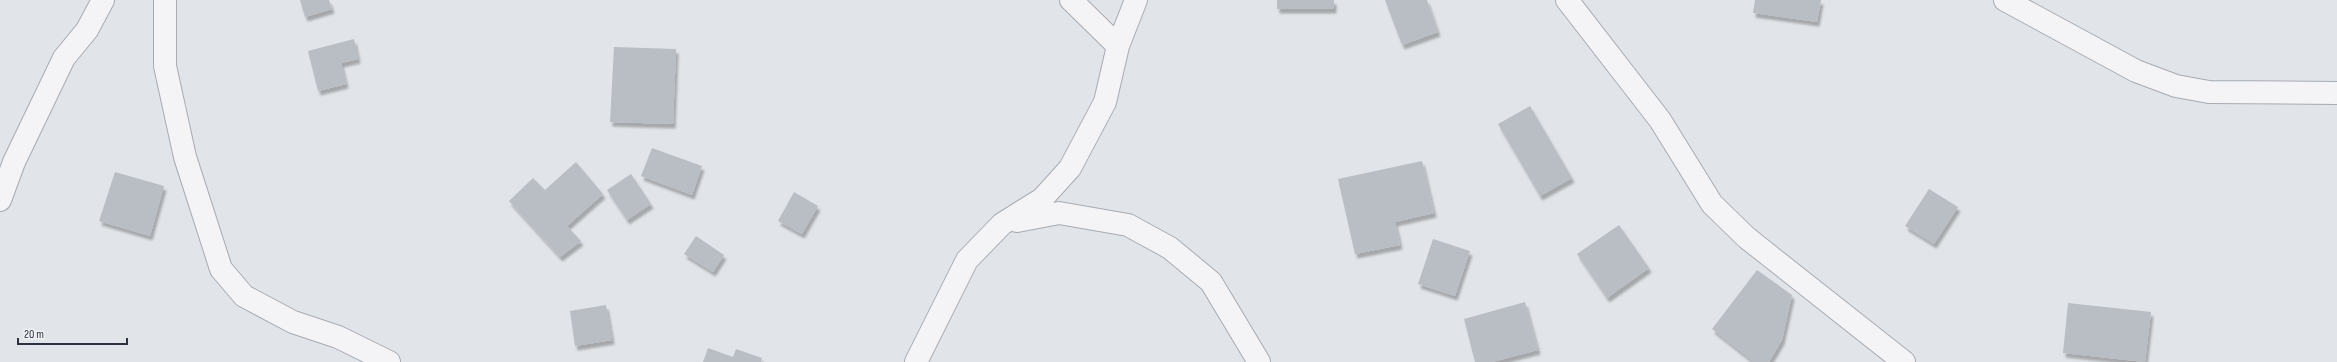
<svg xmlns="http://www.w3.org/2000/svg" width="2337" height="362" viewBox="0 0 2337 362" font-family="'Sofia Sans Condensed',sans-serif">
  <defs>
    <filter id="shadow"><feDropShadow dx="2.5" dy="4.5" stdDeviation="1" flood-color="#0004"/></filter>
  </defs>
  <rect width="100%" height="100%" fill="#e1e4e8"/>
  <path fill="#b9bdc4" filter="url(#shadow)" d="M300,0h29l3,9 -27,8z
    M1277,0h57v9h-57z
    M1385,0h42l11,32 -36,13z
    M1755,0h66l-4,22 -64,-9z
    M354,39l4,20 -17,4 5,21 -28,7 -10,-40z
    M614,47l62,2 -3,75 -63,-2z
    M1530,106l42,72 -32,18 -42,-72z
    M652,148l50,18 -10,29 -51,-19z
    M1422,161l12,52 -39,9 5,23 -45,9 -17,-75z
    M576,162l27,32 -36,32 14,15 -21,16 -51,-56 24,-23 12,12z
    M115,172l49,14 -14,50 -51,-15z
    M631,174l20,30 -24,16 -20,-30z
    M1929,189l29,18 -24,37 -29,-18z
    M794,192l24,14 -16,28 -24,-13z
    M1619,225l30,43 -42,30 -30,-44z
    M696,236l28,19 -11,17 -29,-18z
    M1433,239l37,12 -15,45 -37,-12z
    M1757,270l35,25 -10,45 -13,22h-15l-42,-33z
    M1525,302l13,48 -46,12h-17l-11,-43z
    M2068,303l83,9 -6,50 -82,-9z
    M606,305l6,35 -37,6 -5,-35z
    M708,348l25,9 3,-8 26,9 -1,4h-58z"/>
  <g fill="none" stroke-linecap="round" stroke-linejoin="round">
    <g stroke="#a7abb2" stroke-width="24">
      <path id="minor" d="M165,0v66l20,91 36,112 23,27 49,26 45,15 51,25
        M1071,0l47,46
        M1567,0l93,120 52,84 35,34 157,124
        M2005,0l131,71 40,15 33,6 128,1
        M0,200l14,-38 50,-104 23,-28 16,-30
        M1017,221l42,-8 69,12 42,23 41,34 48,80
        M916,362l51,-102 35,-36 40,-25 28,-31 35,-66 13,-56 18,-46"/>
    </g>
    <use href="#minor" stroke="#f4f4f7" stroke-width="22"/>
  </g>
  <path d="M18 338v6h109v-6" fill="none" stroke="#2c313e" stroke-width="2"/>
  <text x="24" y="338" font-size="12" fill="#2c313e" stroke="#f1f2f6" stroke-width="3" paint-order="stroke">20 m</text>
</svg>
